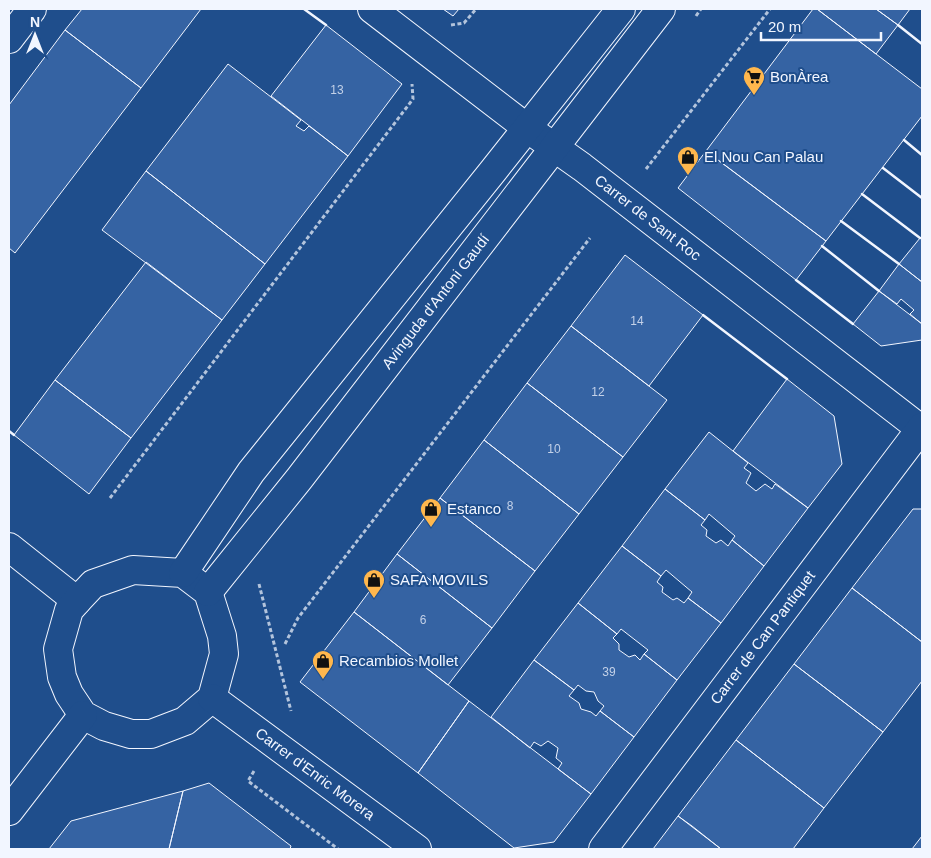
<svg xmlns="http://www.w3.org/2000/svg" width="931" height="858" viewBox="0 0 931 858" font-family="Helvetica,sans-serif">
  <rect width="100%" height="100%" fill="#1f4e8c"/>
  <path fill="#3563a3" stroke="#f2f6ff" d="M82,9h119l-60,79 -76,-58z
    M443,9h16l-6,7z
    M813,9h4l105,80v27l-96,125 -120,-90z
    M817,9h59l22,16 -22,29z
    M876,9h34l-12,16z
    M326,25l76,59 -54,72 -77,-60z
    M65,30l76,58 -126,165 -6,-5v-143z
    M228,64l73,56 -5,6 8,5 5,-5 39,30 -83,108 -119,-93z
    M706,151l120,90 -30,39 -118,-92z
    M146,171l119,93 -43,56 -120,-90z
    M920,238l2,2v42l-23,-18z
    M625,255l78,60 -54,71 -78,-60z
    M146,262l76,58 -91,118 -76,-58z
    M899,264l23,18v42l-12,-10 4,-4 -13,-11 -4,5 -18,-13z
    M879,291l43,33v16l-41,6 -28,-22z
    M571,326l96,74 -44,57 -96,-74z
    M787,379l47,37 8,48 -34,44 -75,-57z
    M55,380l76,58 -42,56 -75,-59z
    M527,383l96,74 -44,57 -95,-74z
    M709,432l39,31 -4,5 7,5 -5,10 10,8 9,-7 7,5 3,-5 33,24 -44,58 -32,-26 3,-4 -26,-22 -4,6 -40,-31z
    M484,440l95,74 -44,57 -95,-73z
    M665,489l40,31 -4,5 6,5 -1,6 10,7 5,-3 7,6 4,-6 32,26 -43,57 -33,-25 4,-6 -26,-22 -5,6 -39,-30z
    M440,498l95,73 -43,57 -95,-74z
    M913,509h9v133l-70,-54z
    M622,546l39,30 -4,6 6,5 -1,5 11,8 4,-2 7,5 4,-5 33,25 -44,57 -33,-26 4,-4 -27,-21 -4,5 -39,-31z
    M397,554l95,74 -44,57 -94,-73z
    M852,588l70,54v39l-39,51 -89,-68z
    M578,603l39,31 -4,4 6,6v6l10,7 6,-2 5,5 4,-6 33,26 -43,57 -34,-26 4,-5 -6,-5 -4,-9 -8,-1 -8,-6 -4,5 -40,-30z
    M354,612l115,89 -51,72 -118,-91z
    M534,660l40,30 -5,6 10,7 2,6 10,3 5,4 4,-5 34,26 -43,57 -33,-25 4,-6 -6,-5 2,-10 -10,-7 -7,5 -7,-4 -4,6 -39,-31z
    M794,664l89,68 -59,76 -88,-68z
    M469,701l122,93 -37,48 -40,6 -96,-75z
    M736,740l88,68 -31,41h-72l-43,-33z
    M209,783l82,63 -1,3h-121l14,-58z
    M183,791l-14,58h-120l22,-28z
    M678,816l14,10 29,23h-68z
    M922,836v13h-10z"/>
  <g fill="none" stroke-linecap="round" stroke-linejoin="round">
    <g stroke="#f2f6ff" stroke-width="30">
      <g id="minor">
        <path id="s1" d="M372,9l155,119 55,39 340,263"/>
        <path d="M9,39l23,-30"/>
        <path d="M9,547l68,54"/>
        <path d="M133,570l50,3 25,19 14,44 2,18 -12,44 -27,23 -34,13h-20l-27,-8 -21,-11 -14,-21 -7,-17 -4,-28 11,-39 8,-9 16,-17z"/>
        <path d="M183,573l68,-101 242,-301 128,-162"/>
        <path id="s2" d="M208,592l91,-113 362,-470"/>
        <path id="s3" d="M212,698l205,151"/>
        <path d="M9,811l74,-96"/>
        <path id="s4" d="M603,849l319,-422"/>
      </g>
    </g>
    <path stroke="#b3c4dc" stroke-width="3" stroke-dasharray="4 2.5" stroke-linecap="butt" d="M696,16l5,-7
      M451,25l13,-2 12,-14
      M646,169l124,-160
      M110,498l303,-399 -1,-15
      M259,584l32,127
      M285,644l13,-26 292,-380
      M254,771l-6,10 90,68"/>
    <use href="#minor" stroke="#1f4e8c" stroke-width="28"/>
    <path stroke="#f2f6ff" stroke-width="2.5" d="M304,9l22,16
      M898,25l24,19
      M904,140l18,15
      M883,168l39,30
      M862,194l58,44
      M841,221l58,43
      M822,246l57,45
      M796,280l57,44
      M703,315l84,64
      M9,431l5,4"/>
  </g>
  <defs>
    <g id="supermarket-pin" transform="scale(1.125)"><path d="M0 17L-7.5 6A9.5 9.5 0 1 1 7.5 6Z" fill="#ffb74d" stroke="#1f4e8c"/><path d="M-6-5.5h2.5l.6 2H6L4.5 2H-2.5L-4.4-4H-6ZM-1.5 3.2a1.3 1.3 0 1 0 .1 0ZM3 3.2a1.3 1.3 0 1 0 .1 0Z" fill="#111"/></g>
    <g id="shop-pin" transform="scale(1.125)"><path d="M0 17L-7.5 6A9.5 9.5 0 1 1 7.5 6Z" fill="#ffb74d" stroke="#1f4e8c"/><path d="M-5-2.5h2.3a2.7 3.5 0 0 1 5.4 0H5L5.5 6h-11ZM-1.5-2.5h3a1.5 2.3 0 0 0-3 0Z" fill="#111"/></g>
  </defs>
  <g fill-rule="evenodd">
    <use href="#supermarket-pin" x="754" y="77"/>
    <use href="#shop-pin" x="688" y="157"/>
    <use href="#shop-pin" x="431" y="509"/>
    <use href="#shop-pin" x="374" y="580"/>
    <use href="#shop-pin" x="323" y="661"/>
  </g>
  <g text-anchor="middle" stroke-width="4" stroke-linejoin="round" paint-order="stroke">
    <g font-size="12" fill="#c3d1e8">
      <text x="337" y="94">13</text>
      <text x="637" y="325">14</text>
      <text x="598" y="396">12</text>
      <text x="554" y="453">10</text>
      <text x="510" y="510">8</text>
      <text x="423" y="624">6</text>
      <text x="609" y="676">39</text>
    </g>
    <g font-size="15" fill="#f2f6ff" stroke="#1f4e8c" text-anchor="start">
      <text x="770" y="82">BonÀrea</text>
      <text x="704" y="162">El Nou Can Palau</text>
      <text x="447" y="514">Estanco</text>
      <text x="390" y="585">SAFA MOVILS</text>
      <text x="339" y="666">Recambios Mollet</text>
    </g>
    <g font-size="15" fill="#f2f6ff" stroke="#1f4e8c">
      <text dy="5" stroke="none"><textPath href="#s1" startOffset="346">Carrer de Sant Roc</textPath></text>
      <text dy="5" stroke="none"><textPath href="#s2" startOffset="369">Avinguda d'Antoni Gaudí</textPath></text>
      <text dy="5" stroke="none"><textPath href="#s4" startOffset="265">Carrer de Can Pantiquet</textPath></text>
      <text dy="5" stroke="none"><textPath href="#s3" startOffset="128">Carrer d'Enric Morera</textPath></text>
    </g>
  </g>
  <rect width="931" height="858" fill="none" stroke="#f2f6ff" stroke-width="20"/>
  <g transform="translate(35 35)" stroke="#1f4e8c" stroke-width="4" paint-order="stroke">
  <path d="M0-4L9 19L0 12L-9 19Z" fill="#f2f6ff"/>
  <text y="-8" font-size="14" font-weight="bold" text-anchor="middle" fill="#f2f6ff">N</text>
  </g>
  <path d="M761 32v8h120v-8" fill="none" stroke="#f2f6ff" stroke-width="2.5"/>
  <text x="768" y="32" font-size="15" fill="#f2f6ff" stroke="#1f4e8c" stroke-width="4" paint-order="stroke">20 m</text>
</svg>
